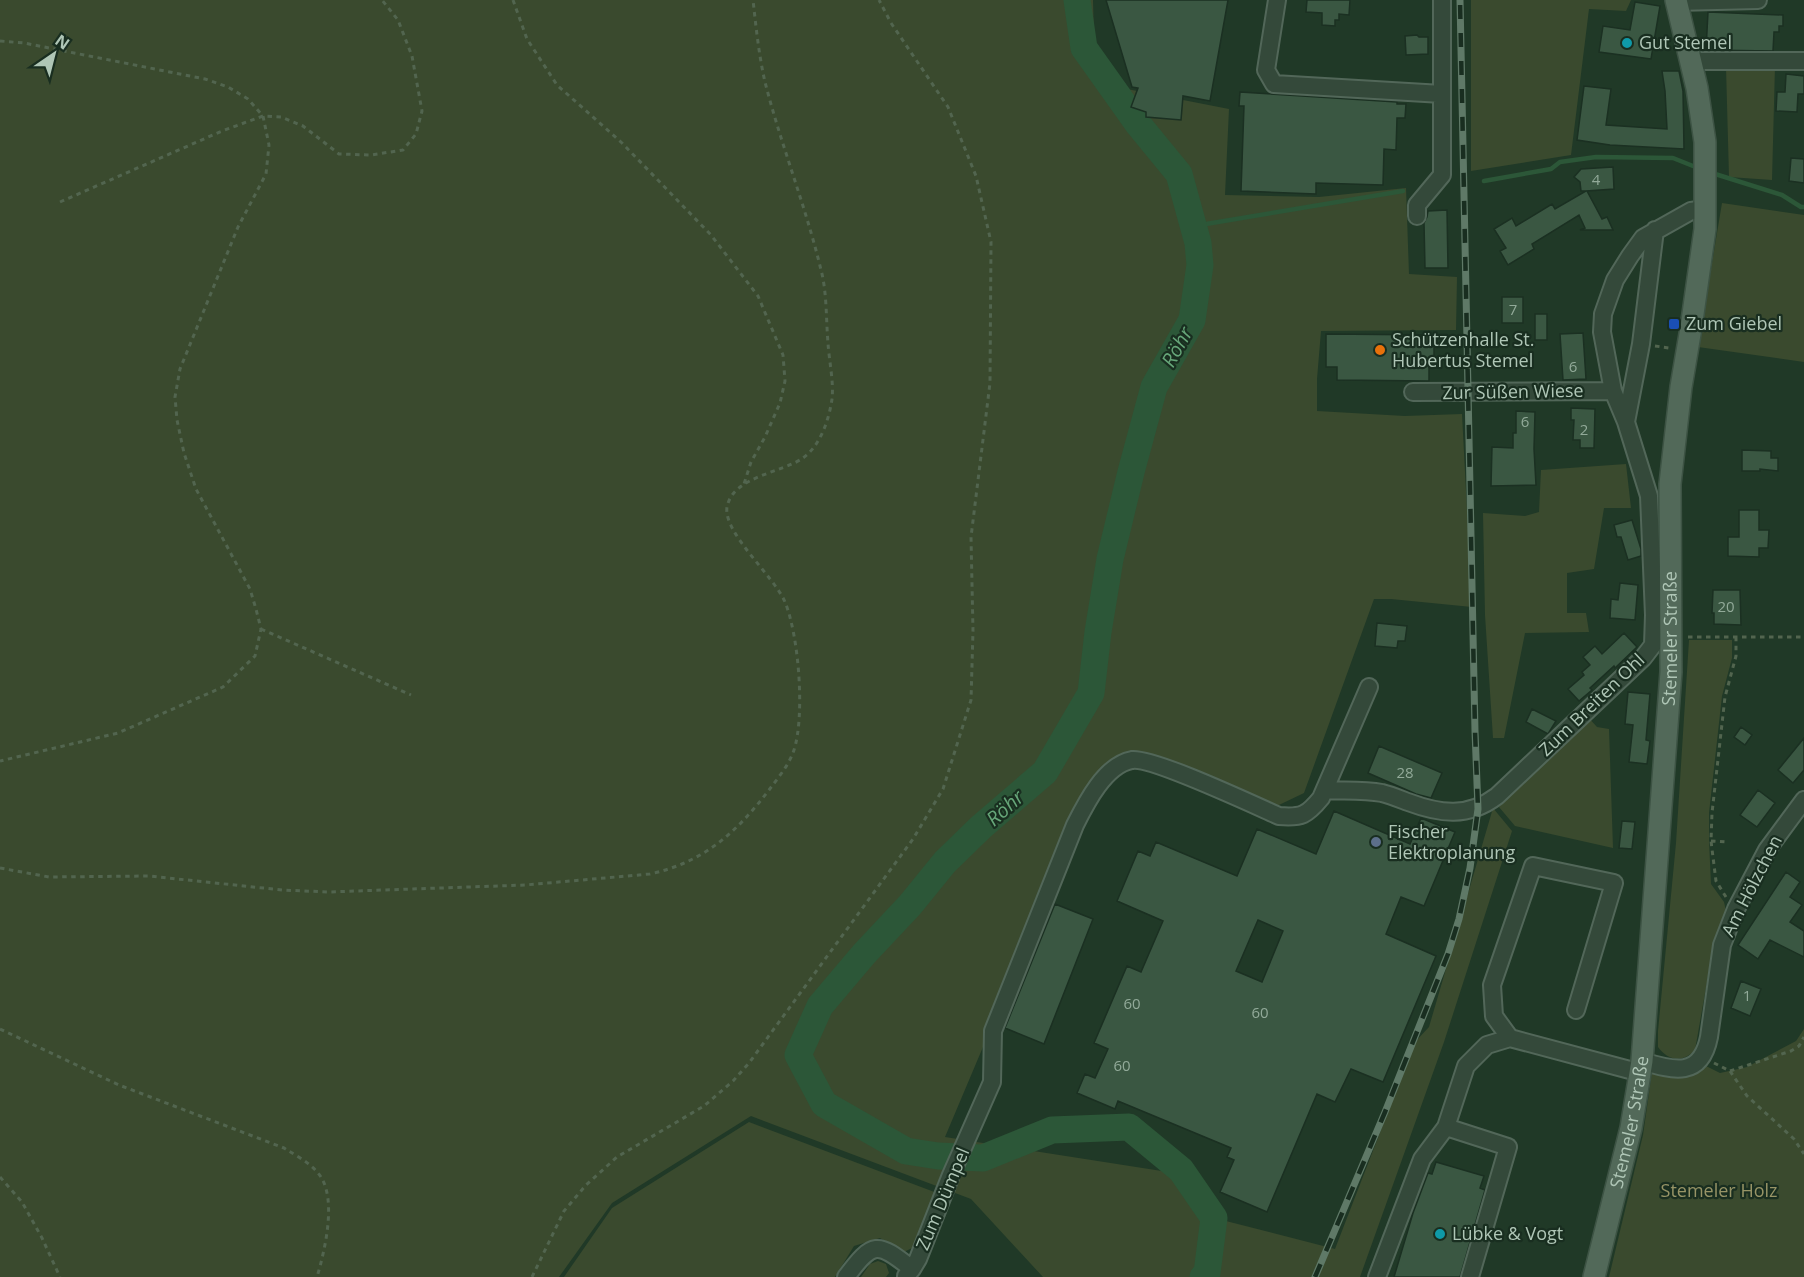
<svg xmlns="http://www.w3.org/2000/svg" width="1804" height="1277" viewBox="0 0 1804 1277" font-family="'Open Sans',sans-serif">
  <rect width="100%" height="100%" fill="#203927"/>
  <path fill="#3a4a2e" d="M0,0h1093l1,42 33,47 102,20 -4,86 94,2 87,-9 3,86 48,3 -1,53 -135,1 -4,48v32l88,5 57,-2 10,193 -81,-8h-17l-70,194 -40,19 -119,-53 -51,25 -149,353 236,37 41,46 113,29 80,-207 14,-15 64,-219 19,23 -68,211 -84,235h-317l-72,-78 -220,-83 -139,87 -53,74h-559z
    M1471,0h160l-5,11 -37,-2 -18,146 -100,16z
    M1775,66l-3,114 -43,-3 -3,-110z
    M1722,203l82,12v147l-106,-15z
    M1626,464l5,44h-27l-10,61 -27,4v40h19l3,19 -64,1 -21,105h-11l-8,-123 -2,-102 42,3 14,-4 2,-42z
    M1689,640h43v18l-10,38 -13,117v27l2,44 13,18 2,9 -13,37 -18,102c-12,13 -27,11 -37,-3v-16l18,-188z
    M1587,716l10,11 12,2 4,119 -98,-22 -16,-19z
    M1804,1029v248h-195l34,-142 9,-63c22,5 36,10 54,-6l14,7 27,-6 49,-26z
    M749,1122l188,71 -23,54 -10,5 -24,-14 -26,8 -19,31h-271l48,-69z
    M878,1261l8,3 3,9 -3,4h-25l9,-13z"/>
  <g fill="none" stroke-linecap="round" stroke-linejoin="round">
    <path stroke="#2c5738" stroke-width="4.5" d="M1712,173l70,22 19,12h3
      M1484,181l67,-12 9,-7 36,-5 77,1 25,10
      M1194,226l209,-35"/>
    <path stroke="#2c5738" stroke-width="27" d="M1077,0l7,48 54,76 41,50 19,69 2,22 -8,55 -38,67 -23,85 -21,87 -12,73 -7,61 -46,79 -64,55 -36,35 -35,43 -46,49 -44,52 -22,49 26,49 82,47 32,5 45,2 69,-28 77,-3 52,43 33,48 -7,55 -4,4"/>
  </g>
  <path fill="#3a5742" stroke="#1b3022" stroke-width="1.5" fill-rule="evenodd" d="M1106,0h122l-18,101 -27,-5 -2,24 -35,-3v-5l-15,-5 7,-19 -6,-1z
    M1307,0h43l-1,15 -10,-1v6h-4v6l-13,-1v-12l-16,-1z
    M1635,2l25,4 -9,53 -52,-7 4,-26 27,4z
    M1708,12l75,3v11h-4v6h-5l-1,19 -67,-1z
    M1417,35l2,2h9v17l-22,1 -1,-19z
    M1662,71h17l4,20 1,58 -74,-4 -33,-5 7,-54 27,3 -5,36 61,4 -2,-38z
    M1786,74l18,2v18h-6l-1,18 -21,-1 1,-19h8z
    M1240,92l157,10v2h9l-1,14h-8l-1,32 -12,-1 -1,36 -67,-2v11l-75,-3 3,-85h-5z
    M1791,158l13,1v24l-15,-2z
    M1613,167l1,22 -27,2 15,28 5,-2 6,13h-33l5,-2 -6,-13 -47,29 2,5 -26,16 -8,-14 6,-3 -12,-19 18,-11 4,8 36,-22 3,5 31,-18h-5l-1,-9 -6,-5 7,-8z
    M1447,210l1,58h-23l-1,-45 3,-6 1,-6z
    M1502,297h21v26h-21z
    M1535,314h12v26h-12z
    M1583,333l3,46 -23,1 -3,-46z
    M1326,334l108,1v29l-5,-1v18l-92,-1v-13h-11z
    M1571,408l24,1 -1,39h-14v-8h-7l1,-20h-3z
    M1516,411l19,1 -1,37 2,36 -45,1 1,-39 21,1v-15h3z
    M1742,450l29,1v7h7v13l-18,-2v2h-18z
    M1739,510h20v20h10l-1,18h-9v9l-31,-1v-19h11z
    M1632,520l9,29v7l-13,4 -7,-23h-4l-3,-12z
    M1620,583l18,2 -3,35 -25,-2 1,-19 7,1z
    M1713,590h27l1,35 -27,-1v-11h-2z
    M1377,623l30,3 -2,15h-7l-1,7 -22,-2z
    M1624,633l13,14 -22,21 -1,-2 -24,22 2,2 -13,11 -11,-12 16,-14 -2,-3 8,-7 -7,-8 12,-11 7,8z
    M1628,692l22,2 -4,46 4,1 -3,23 -18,-2 4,-37 -8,-1z
    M1532,709l24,12 -8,13 -22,-12z
    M1741,727l11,8 -7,10 -11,-8z
    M1804,738v32l-11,13 -15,-13z
    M1379,746l63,27 -11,25 -15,-4 -48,-21z
    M1758,790l17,13 -18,24 -17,-12z
    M1334,811l76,33 11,-26 34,14 -31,74 -23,-9 -15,37 50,22 -53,126 -32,-13 -16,33 -18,-8 -50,118 -47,-20 14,-32 -7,-3 4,-9 -113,-47 -3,8 -38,-16 8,-19 10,4 13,-29 -14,-6 33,-77 14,6 22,-51 -46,-20 21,-50 12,5 6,-14 81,34 20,-47 59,25zM1258,920l25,11 -21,51 -26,-11z
    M1622,821l13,1 -3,27 -13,-1z
    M1786,872l14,10 -10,15 12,8 -12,17 14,9v26l-34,-17 -12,19 -20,-14z
    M1055,904l38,15 -49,125 -39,-16z
    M1741,981l20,8 -11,27 -19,-8z
    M1436,1162l48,14 -4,12 5,2 -25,87h-66l19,-64 15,-40 4,1z"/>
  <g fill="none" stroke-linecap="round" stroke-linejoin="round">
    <g stroke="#526759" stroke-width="20">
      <path id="minor" d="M1277,0l-11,70 8,14 168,10
        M1676,2l82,-2
        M1691,61h113
        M1417,216v-11l25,-30v-175
        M1413,392l200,-1
        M1626,422l15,-78 14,-114
        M1325,790c19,1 39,0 57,3 8,2 18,6 26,9 32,12 60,16 89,-6l146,-138 10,-13 1,-30 -5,-119 -23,-74 -13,-31 -11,-59 1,-18 12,-34 15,-24 13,-18 48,-27 14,-2
        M1510,1038l-16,-22 -2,-31 41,-119 81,17 -38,127
        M1642,1061c32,10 59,17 67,-24l13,-92 14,-36 31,-59 37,-50
        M1446,1127l62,20 -38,130
        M912,1269l6,-10 33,-84 41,-93 1,-51 82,-206c11,-22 30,-60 57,-65 20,-3 122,45 147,56 23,2 28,-1 42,-18l48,-111
        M846,1277c27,-36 31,-36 66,-8l-6,7
        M1377,1277l45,-118 24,-32 20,-61 21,-21 23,-7 131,35"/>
    </g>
    <g stroke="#3d5344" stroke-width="24">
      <g id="major">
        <path id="s1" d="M1594,1277l37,-149 11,-67 29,-389 -1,-188 11,-97 10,-59 14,-99v-87l-8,-54 -21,-88"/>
      </g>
    </g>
    <path stroke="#52654f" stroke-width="3" stroke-dasharray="4.5 4.5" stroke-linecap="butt" d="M513,0l14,39 30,46 65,58 89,92 47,61 25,59 2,26 -5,22 -15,34 -14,25 -7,22
      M0,41l24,2 181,36 23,8 20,12 15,17 6,29 -3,29 -28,53 -58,142 -5,28 2,23 7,33 12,36 54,100 6,20 5,20 -6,27 -32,31 -105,46 -118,28
      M60,202l162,-71 41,-15 18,1 22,9 36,28 32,1 32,-5 13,-16 6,-23 -10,-55 -14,-36 -16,-20
      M1655,346l14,2
      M261,629l150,66
      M1688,637h116
      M1711,841l17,1
      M0,868l49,9 100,-1 133,14 46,2 197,-7 125,-11c54,-12 86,-41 119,-84 9,-12 20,-25 25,-40 11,-34 5,-114 -9,-148 -11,-26 -62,-69 -58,-95 6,-31 55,-34 76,-49 17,-12 26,-38 29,-59 2,-16 -3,-39 -4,-56 -2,-23 -1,-51 -7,-73 -15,-63 -40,-125 -56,-188 -6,-26 -9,-55 -12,-82
      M1726,897l-10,-16 -5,-40 1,-28 13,-116 11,-41v-19
      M0,1029l119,56 165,63c11,7 25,14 34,25 20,23 7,77 -1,104
      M1714,1063l16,8 17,25 47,43 10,15
      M1730,1071l61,-20 8,-5 5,-9
      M0,1177l22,25 20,36 18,39
      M532,1277l32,-66 22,-26 31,-28 87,-51 29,-25 16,-18 164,-224 30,-50 28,-89 2,-69 -2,-94 19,-154 1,-141 -15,-66 -28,-69 -57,-84 -12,-23"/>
    <use href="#minor" stroke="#34493a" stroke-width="16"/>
    <use href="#major" stroke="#526959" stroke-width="21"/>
    <g stroke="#5f7967" stroke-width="7">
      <path id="rail" d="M1315,1277l70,-165 63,-158 11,-35 11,-51 8,-59 -3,-78 -15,-731"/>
    </g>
    <use href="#rail" stroke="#192e20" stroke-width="4.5" stroke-dasharray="14" stroke-linecap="butt"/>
  </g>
  <g fill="#0f9aa8" stroke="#192e20" stroke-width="2">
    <circle cx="1627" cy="43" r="6"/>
    <circle cx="1440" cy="1234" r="6"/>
  </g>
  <rect fill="#1a4fb4" stroke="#192e20" stroke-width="2" x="1668" y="318" width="12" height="12" rx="3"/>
  <circle fill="#e8710a" stroke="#192e20" stroke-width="2" cx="1380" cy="350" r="6"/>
  <circle fill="#5c6f8a" stroke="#192e20" stroke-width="2" cx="1376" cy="842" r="6"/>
  <g text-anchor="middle" stroke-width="4.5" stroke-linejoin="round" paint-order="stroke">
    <g font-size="15" fill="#92aa99">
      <text x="1596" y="185">4</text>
      <text x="1513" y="315">7</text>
      <text x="1573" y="372">6</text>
      <text x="1525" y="427">6</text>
      <text x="1584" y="435">2</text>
      <text x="1726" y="612">20</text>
      <text x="1405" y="778">28</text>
      <text x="1747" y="1001">1</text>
      <text x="1132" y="1009">60</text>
      <text x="1260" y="1018">60</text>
      <text x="1122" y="1071">60</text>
    </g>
    <g font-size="18" fill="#afc6b6" stroke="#192e20" text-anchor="start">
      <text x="1639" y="49">Gut Stemel</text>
      <text x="1686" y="330">Zum Giebel</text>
      <text x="1392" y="346">Schützenhalle St.<tspan x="1392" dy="21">Hubertus Stemel</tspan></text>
      <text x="1388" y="838">Fischer<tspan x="1388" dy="21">Elektroplanung</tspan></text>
      <text x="1452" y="1240">Lübke &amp; Vogt</text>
    </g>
    <g font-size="18" fill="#afc6b6" stroke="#192e20">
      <text transform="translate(1513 392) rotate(-1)" y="6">Zur Süßen Wiese</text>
      <text dy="6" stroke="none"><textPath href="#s1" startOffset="645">Stemeler Straße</textPath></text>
      <text transform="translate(1592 705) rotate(-44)" y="6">Zum Breiten Ohl</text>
      <text transform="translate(1752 886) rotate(-63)" y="6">Am Hölzchen</text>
      <text dy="6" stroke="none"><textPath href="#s1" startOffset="159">Stemeler Straße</textPath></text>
      <text transform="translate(943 1199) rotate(-67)" y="6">Zum Dümpel</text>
    </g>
    <g font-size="18" fill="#979466" stroke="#192e20">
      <text x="1719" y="1197">Stemeler Holz</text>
    </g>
    <g font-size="20" font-style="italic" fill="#66a679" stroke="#192e20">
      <text transform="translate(1177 347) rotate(-61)" y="7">Röhr</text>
      <text transform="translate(1005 808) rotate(-42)" y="7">Röhr</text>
    </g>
  </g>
  <g transform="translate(54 54) rotate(35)" stroke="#192e20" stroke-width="4.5" paint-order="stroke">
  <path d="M0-4.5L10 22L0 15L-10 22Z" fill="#afc6b6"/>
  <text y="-9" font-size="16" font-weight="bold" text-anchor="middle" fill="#afc6b6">N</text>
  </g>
</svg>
